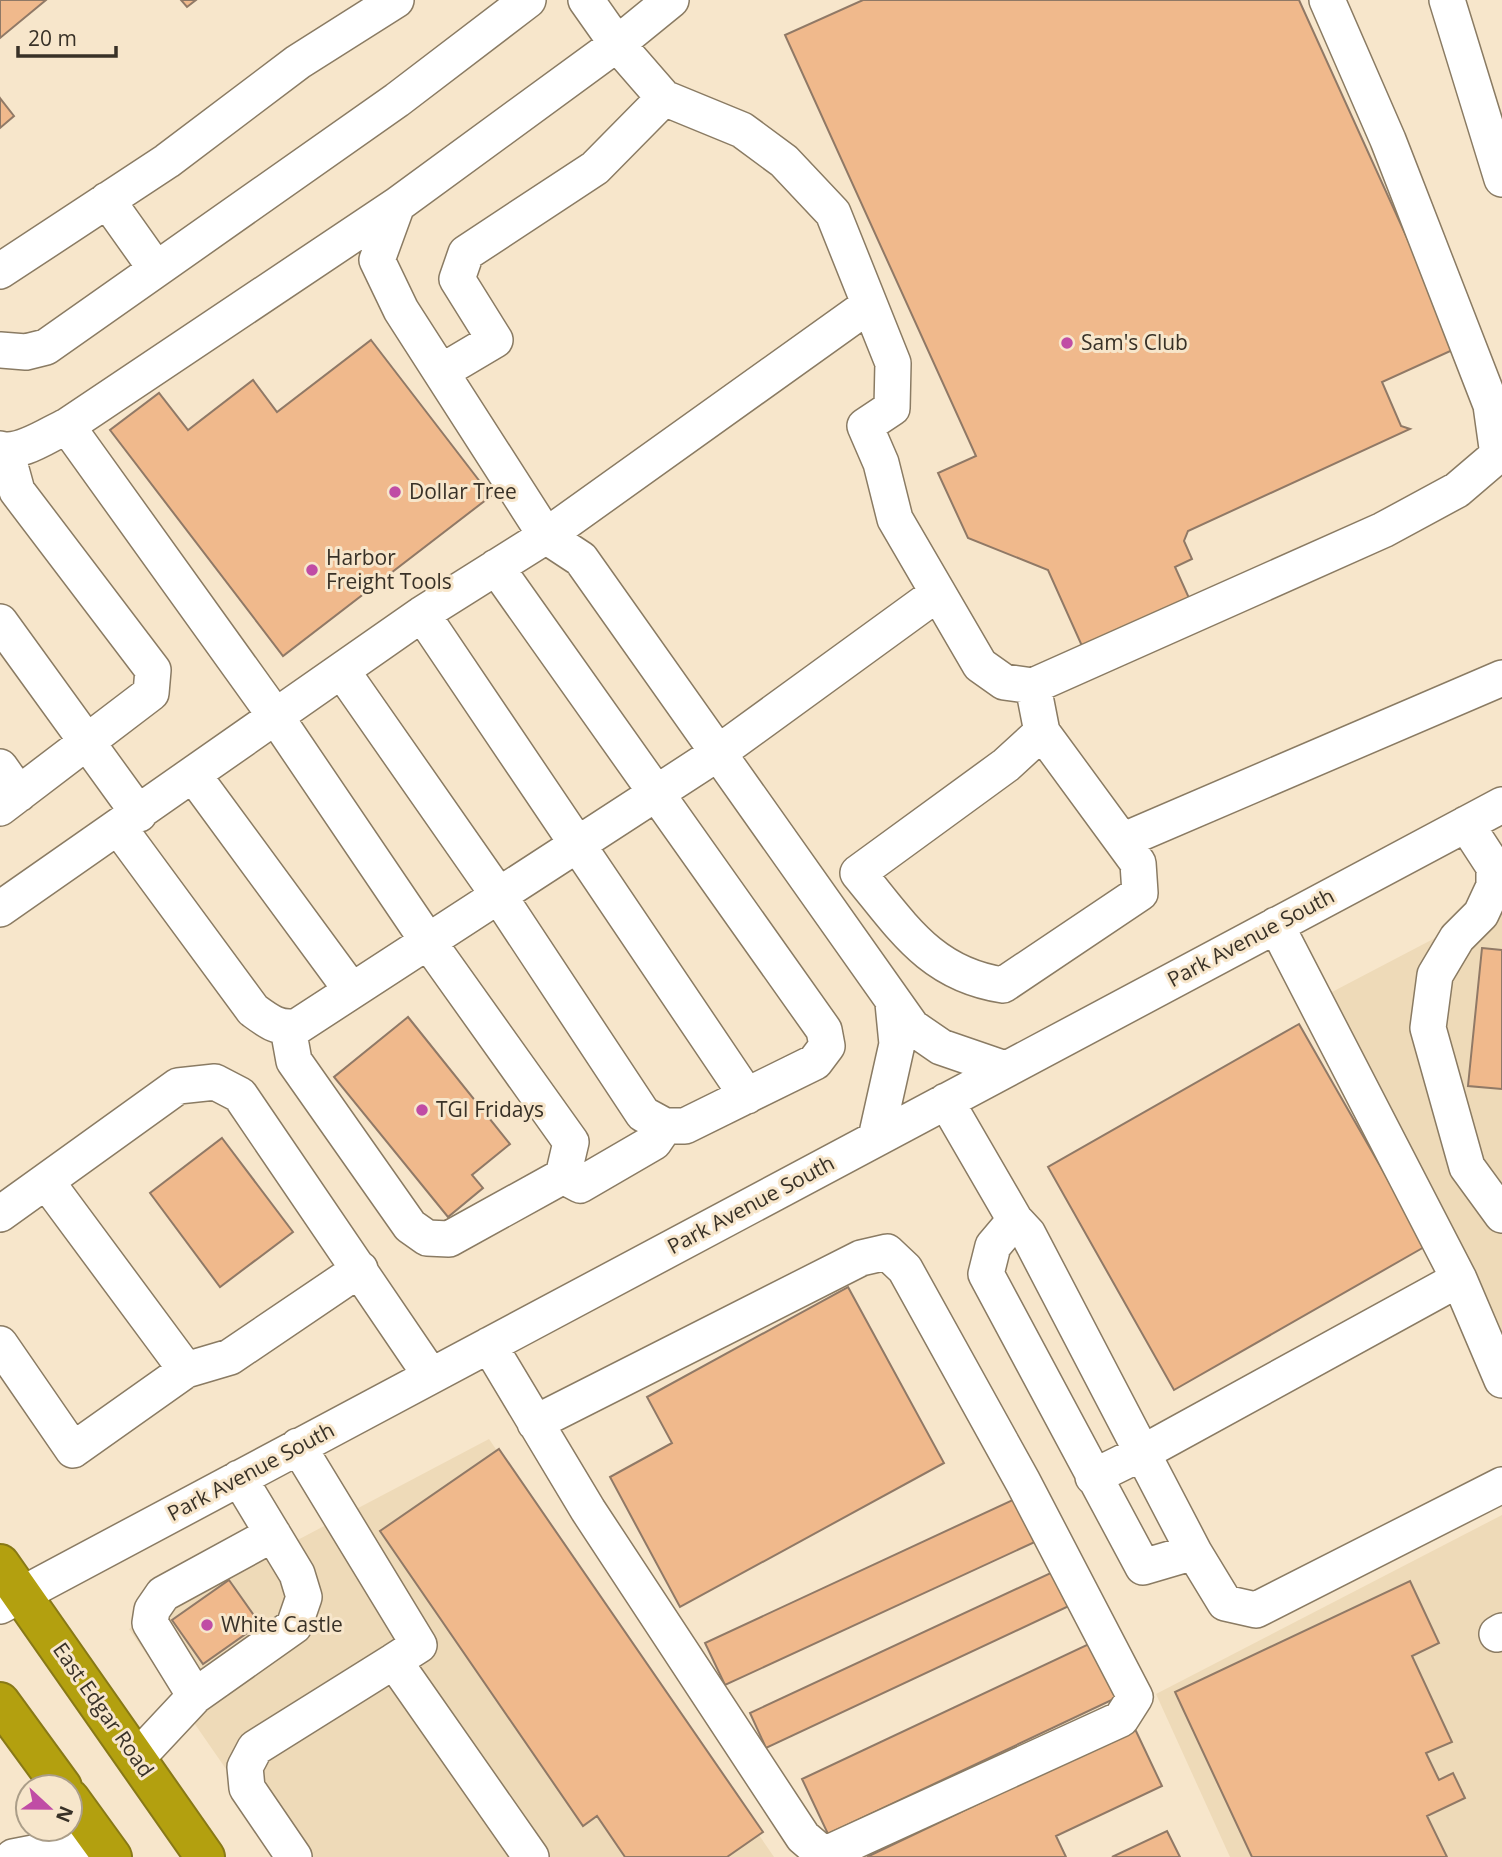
<svg xmlns="http://www.w3.org/2000/svg" width="1502" height="1857" viewBox="0 0 1502 1857" font-family="'Open Sans',sans-serif">
  <rect width="100%" height="100%" fill="#f7e6cb"/>
  <path fill="#eedab8" d="M1502,903v458l-170,-369z
    M489,1439l285,418h-487l-158,-228z
    M1502,1515v342h-272l-74,-163z"/>
  <path fill="#f0b98c" stroke="#907966" stroke-width="2" d="M0,0h46l-46,38z
    M181,0h15l-9,7z
    M863,0h436l158,348 -75,34 19,44 9,3 -222,102 -4,10 8,18 -17,8 14,31 -107,48 -34,-76 -80,-32 -30,-65 38,-17 -191,-421z
    M0,98l14,18 -14,12z
    M371,340l120,156 -208,160 -173,-226 49,-37 29,37 65,-50 24,32z
    M1482,948l20,2v139l-34,-3z
    M408,1017l102,127 -38,31 11,13 -35,29 -114,-140z
    M1299,1024l127,222 -252,144 -126,-223z
    M222,1138l71,94 -73,55 -70,-94z
    M848,1287l96,176 -264,144 -70,-130 62,-34 -25,-46z
    M499,1449l264,383 -36,25h-102l-28,-41 -14,10 -203,-295z
    M1017,1498l20,43 -312,144 -20,-42z
    M1055,1571l16,34 -305,143 -16,-35z
    M229,1580l31,44 -57,40 -31,-44z
    M1410,1581l29,62 -27,13 40,86 -26,11 13,27 14,-7 12,25 -38,18 20,41h-195l-77,-165z
    M1091,1643l25,55 -288,136 -26,-55z
    M1135,1729l27,57 -106,50 10,21h-199z
    M1167,1831l13,26h-68z"/>
  <g fill="none" stroke-linecap="round" stroke-linejoin="round">
    <g stroke="#8a7b63" stroke-width="38">
      <path id="minor" d="M586,0l31,44 47,54 78,32 42,31 49,52 60,150 -1,45 -27,18 16,37 14,56 85,146 24,17 29,4 350,-156 74,-40 41,-35 -7,-50 -103,-265 -61,-140
        M1447,0l55,179
        M107,200l49,69
        M0,271l167,-110 131,-99 98,-62
        M869,305l-323,231 35,23 331,468 29,20 64,22
        M0,350l26,2 20,-5 351,-247 131,-100
        M441,372l54,-32 -38,-61 9,-26 129,-85 69,-70
        M0,449c20,6 49,-15 67,-23
        M422,614l325,482
        M0,622l139,192
        M342,671l157,225 144,218 22,12h20l130,-64 12,-16 -3,-16 -328,-463
        M1033,686l9,46 96,131 2,30 -137,92c-73,-11 -101,-59 -145,-112l148,-108 36,-33
        M0,767l19,27
        M194,776l158,215
        M0,808l151,-115 2,-23 -136,-179 -11,-40
        M1466,824l28,43v19l-13,28 -24,24 -22,37 -7,53 39,139 35,48
        M119,828l134,182c15,11 26,20 45,16l420,-273 220,-160
        M1122,841l380,-163
        M0,909l422,-295 124,-78 -145,-226 -24,-50 20,-55 220,-161 54,-44
        M1276,925l183,354 43,101
        M288,1028l6,33 116,165 17,12 22,1 114,-63 8,-34 -144,-202 -151,-223 -209,-291 330,-221
        M946,1101l69,119 13,14 166,318
        M876,1138l21,-94 -4,-41
        M563,1176l17,9 74,-43 11,-16
        M0,1214l46,-33
        M1015,1220l-22,26 -7,28 157,293 51,-15 31,51 31,7 246,-125
        M0,1344l73,106 113,-80 -140,-189 132,-95 37,-4 25,13 191,281
        M489,1345l99,165 215,327 21,18 297,-136 14,-22 -112,-215 -118,-213 -18,-17 -26,6 -326,165
        M186,1370l44,-13 130,-88
        M298,1446l121,199 -25,16
        M1093,1477l51,-25 315,-173
        M0,1606l1502,-801
        M1497,1634l5,-3
        M195,1696l-45,-73 2,-13 11,-16 110,-60
        M137,1758l58,-62 99,-70 10,-29 -7,-23 -58,-96
        M13,1857l87,-17
        M294,1857l-47,-69 -2,-21 10,-19 139,-87 137,196"/>
    </g>
    <g stroke="#887917" stroke-width="42">
      <path id="highway" d="M0,1564l205,293
        M0,1702l62,85
        M70,1799l42,58"/>
    </g>
    <use href="#minor" stroke="#fff" stroke-width="35"/>
    <use href="#highway" stroke="#b3a00f" stroke-width="38"/>
  </g>
  <g fill="#c04ca5" stroke="#f7e6cb" stroke-width="2.5">
    <circle cx="1067" cy="343" r="7"/>
    <circle cx="395" cy="492" r="7"/>
    <circle cx="312" cy="570" r="7"/>
    <circle cx="422" cy="1110" r="7"/>
    <circle cx="207" cy="1625" r="7"/>
  </g>
  <g text-anchor="middle" stroke-width="6" stroke-linejoin="round" paint-order="stroke">
    <g font-size="21" fill="#383127" stroke="#f7e6cb" text-anchor="start">
      <text x="1081" y="350">Sam's Club</text>
      <text x="409" y="499">Dollar Tree</text>
      <text x="326" y="565">Harbor<tspan x="326" dy="24">Freight Tools</tspan></text>
      <text x="436" y="1117">TGI Fridays</text>
      <text x="221" y="1632">White Castle</text>
    </g>
    <g font-size="21" fill="#383127" stroke="#f7e6cb">
      <text transform="translate(1251 938) rotate(-28)" y="7">Park Avenue South</text>
      <text transform="translate(751 1205) rotate(-28)" y="7">Park Avenue South</text>
      <text transform="translate(251 1472) rotate(-28)" y="7">Park Avenue South</text>
      <text transform="translate(103 1710) rotate(55)" y="7">East Edgar Road</text>
    </g>
  </g>
  <g transform="translate(49 1808) rotate(112)"><circle r="33" fill="#f7e6cb" stroke="#ab9e89" stroke-width="2"/>
  <path d="M0-5L12 26L0 18L-12 26Z" fill="#c04ca5"/>
  <text y="-10" font-size="19" font-weight="bold" text-anchor="middle" fill="#383127">N</text>
  </g>
  <path d="M18 46v10h98v-10" fill="none" stroke="#383127" stroke-width="3.5"/>
  <text x="28" y="46" font-size="21" fill="#383127" stroke="#f7e6cb" stroke-width="5" paint-order="stroke">20 m</text>
</svg>
